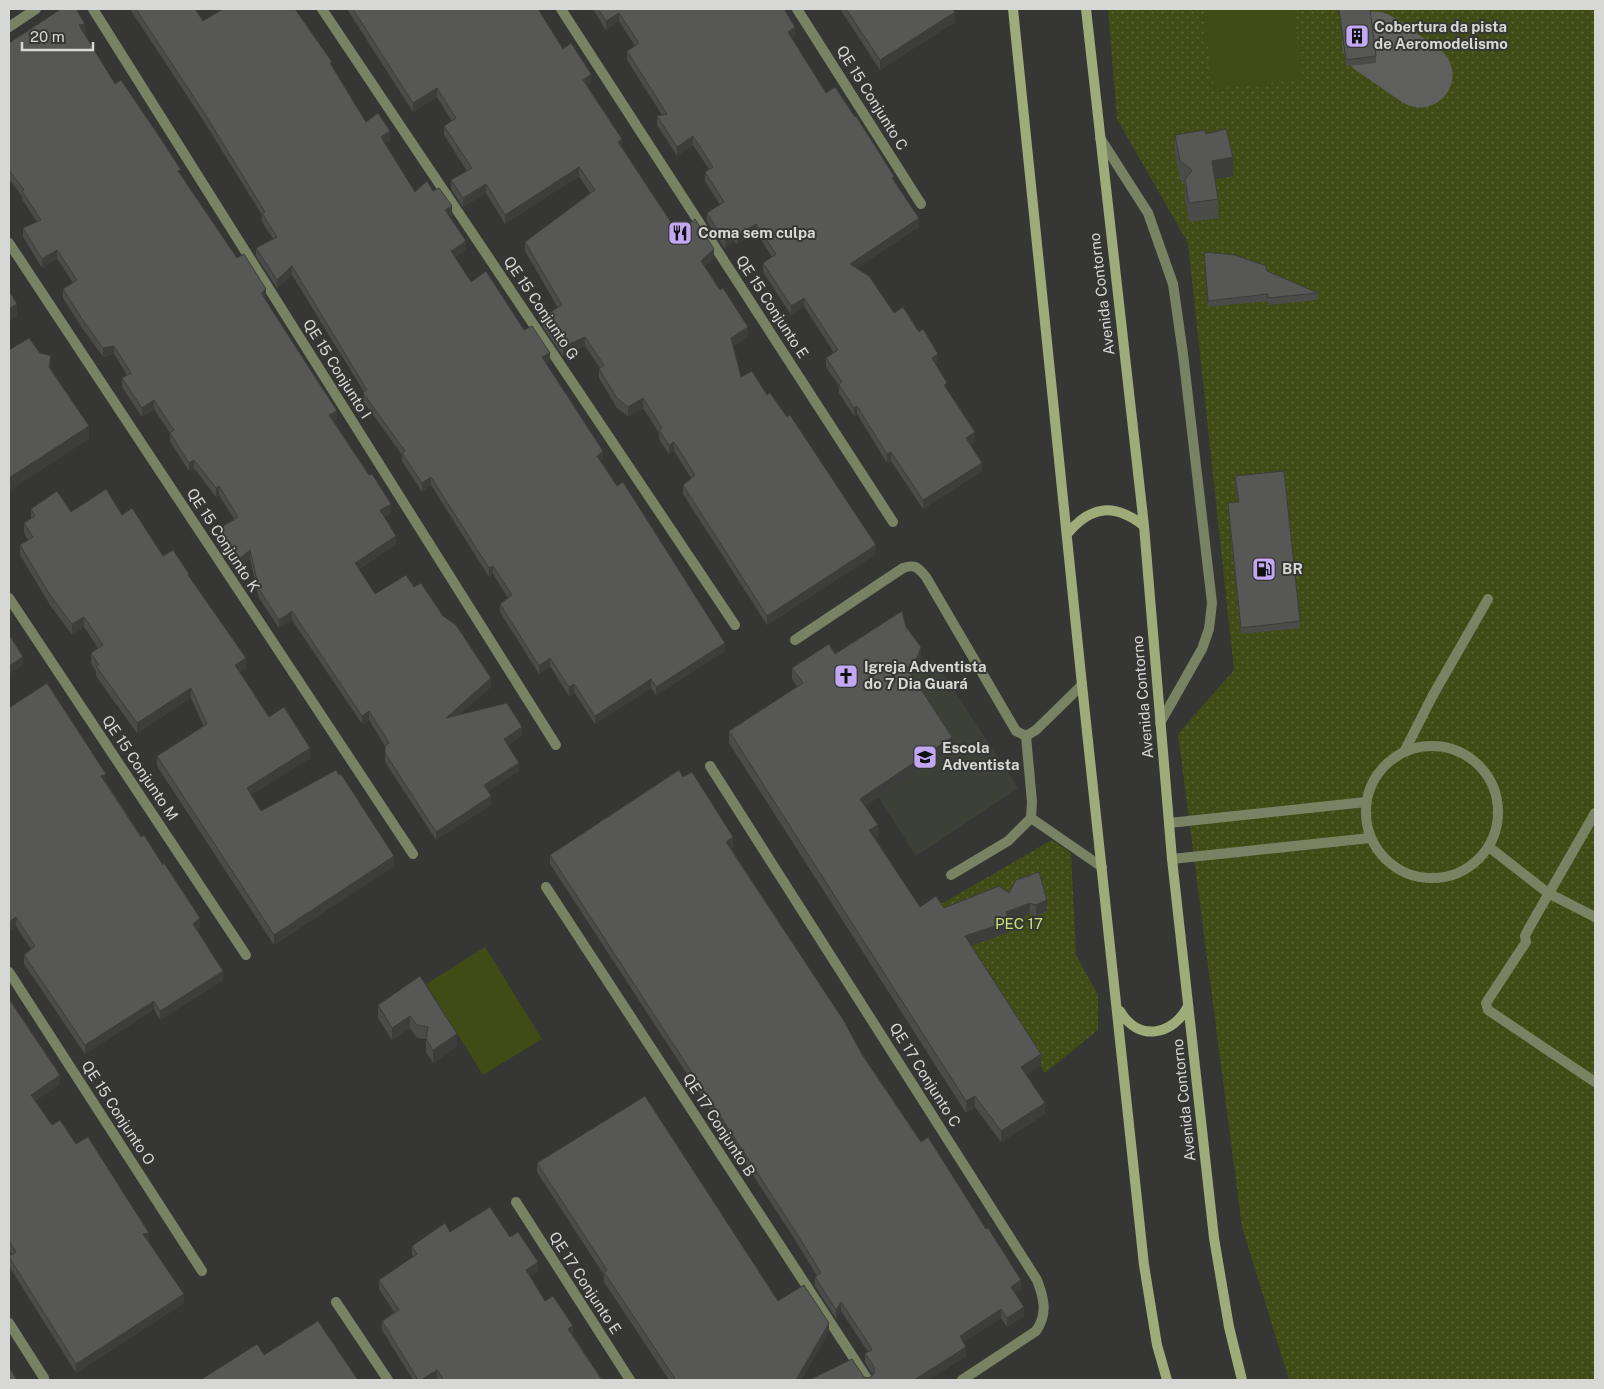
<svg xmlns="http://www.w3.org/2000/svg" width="1604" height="1389" viewBox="0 0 1604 1389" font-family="'Public Sans',sans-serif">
  <defs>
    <pattern id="grass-dots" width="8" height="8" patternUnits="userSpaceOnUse" patternTransform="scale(1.25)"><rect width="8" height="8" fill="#404b16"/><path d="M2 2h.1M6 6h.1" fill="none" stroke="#5b6437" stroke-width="1.8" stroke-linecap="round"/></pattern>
  </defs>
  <rect width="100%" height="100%" fill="#363734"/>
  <path fill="#3d4037" d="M934,660l84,128 -102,68 -83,-130z"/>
  <path fill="url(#grass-dots)" d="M1108,9h487v1371h-306l-47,-153 -64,-493 56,-64 -46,-427 -71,-124z
    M1052,840l19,13 5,102 22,40v35l-53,43 -104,-169z"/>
  <path fill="#404b16" d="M1203,9h90l9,70 -88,10z
    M485,947l57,92 -59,36 -57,-91z"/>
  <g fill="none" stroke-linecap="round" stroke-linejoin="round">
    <path stroke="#5f605d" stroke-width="65" d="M1375,44l45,31"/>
    <path stroke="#798263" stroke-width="10" d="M1100,138l48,75 25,71 10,70 29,249 -3,26 -7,20 -42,74
      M795,640l108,-72c12,-4 15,-1 23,9l90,154 10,5 10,-6 46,-45
      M1404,752l29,-57 55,-96
      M1595,813l-66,115 -4,8 1,6 -40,61 2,7 107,72
      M1031,818l71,49
      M1489,847l59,46 47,24
      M951,875l57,-34 23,-23 1,-16 -6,-66"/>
    <path stroke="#798263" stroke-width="10" d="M93,9l463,736
      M322,9l413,616
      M561,9l332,513
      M797,9l124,195
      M9,27l27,-18
      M9,243l404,611
      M9,598l237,357
      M1366 812a66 66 0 1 1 132 0a66 66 0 1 1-132 0Z
      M710,766l327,514c7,18 11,34 -1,51l-74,49
      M1169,823l197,-21
      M1172,859l198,-21
      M546,887l322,493
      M9,972l193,299
      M516,1202l114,178
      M336,1302l52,78
      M9,1323l35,55"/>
    <path stroke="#9fac7a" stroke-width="10" d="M1013,9l69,676 62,580 13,80 10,35
      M1086,9l58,517 28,333 42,379 15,89 13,53
      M1067,534c24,-29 48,-31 77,-8
      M1120,1011c18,31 53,25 68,-5"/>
  </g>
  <path fill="#4b4b49" d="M130,9h65l8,12 129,46 34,55 24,18 -6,3 31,49 18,-1 19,24 -3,1 17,33 -11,8 16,25 53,48 26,31 -4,2 57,96 -2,2 124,190 -69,44 -5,-7 -56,36 -21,-32 -5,4 -19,-30 -11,8 -39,-62v-8l8,-6 -15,-24 -4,3 -58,-92 -9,7 -20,-31v-6l-39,-54 1,-9 -72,-117 -15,13 -21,-32v-8l17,-9 -11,-17v-7l-59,-95z
    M347,9h191l25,40 28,34 -4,3 35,61 56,86 36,25 -10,9 44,70 -15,9 8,31 26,18 109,159 -109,71 -84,-131v-9l8,-7 -17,-27 -5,3 -10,-15v-6l-16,-25 -15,8 -11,-8 -18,-30v-9l1,-1 -15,-22 -22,10 -20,-29v-10l15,-9 -33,-57v-9l65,-49 -11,-17 -74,48 -19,-31 -23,14 -12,-18v-9l16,-9 -23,-36v-9l8,-5 -15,-24 -24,15z
    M593,9h191l11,26 -3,3 34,55 68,87 25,47 -63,41 38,45 44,49 -3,2 12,25 28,51 -5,4 12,27 -59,38 -32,-48 -4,2 -30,-49 -3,2 -15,-23v-7l-13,-19v-9l8,-5 -30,-47 -13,9 -28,-43v-9l9,-6 -16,-25 -19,12 -3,-3 -9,8 -18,-28v-8l13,-8 -15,-24v-9l4,-3 -16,-24 -16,11 -20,-31v-9l5,-1 -35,-55v-9l8,-5 -16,-25 -13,9z
    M840,9h112l3,13 -75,48z
    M1339,9h31l6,47v7l-30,3z
    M85,32l-2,1 32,51 66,91 56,83 29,40 -1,1 72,120 -3,2 57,91 -7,5 12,27 -37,25 16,25 39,-7 77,100 -31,27 62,21 -14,10 11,26 -31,20 3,14 -55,35 -51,-78v-16l-16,-26 -7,4 -70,-104 -13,8 -20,-30 -9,-39 -11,9 -20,-30v-9l15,-10 -15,-24 -3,2 -22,-29 -5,3 -19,-30v-8l-16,-24 -12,8 -20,-30v-9l5,-3 -13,-21 -11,3 -21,-29 -19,-30v-9l10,-6 -16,-25 -15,10 -19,-31v-9l14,-6 -15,-23v-3l-13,-17v-136z
    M1206,134l27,42 -18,3 3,20v19l-29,4 -4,-23v-16l-5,-3 -5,-26v-19z
    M1204,252l63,19 51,22v7l-50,5v-4l-60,6z
    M1235,476l65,145v7l-59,6 -13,-125v-6l10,-1 -3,-19z
    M31,509l40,3 51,3 41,41 26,21 57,91 -7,4 30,45 41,41 -59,37 10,16 133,55 -120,79 -117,-179v-10l47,-29 -13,-29 -54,35 -41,-57v-5l-5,-8v-10l7,-5 -14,-21 -12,8 -22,-30 -30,-50v-10l8,-5 -4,-7v-10l7,-4z
    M906,627l15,31 -3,9 -7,8 41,73 -87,58 13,30 -3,2 45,69 24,1 65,-15 7,-13 31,31 -11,5 -6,-2 -21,8v10l-38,13 70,120 -15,9 19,40 -44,28 -26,-35 -9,6 -237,-370v-12l68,-44 -5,-8v-11l43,-14z
    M9,708l97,74 94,145 -3,3 26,50 -63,40 -6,-11 -69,45 -61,-90v-9l7,-6 -15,-23 -7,5z
    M683,777l50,69 -2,2 132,208 158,233 -6,4 9,23 -17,11 -6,-9 -37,24 2,14 -38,24h-119l55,-3 5,1 4,-3 -8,-13v-9l3,-1 -27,-41 -5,8 -21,-33v-9l2,-1 -25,-41 -242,-371v-9z
    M420,976l37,70 -24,17 -7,-11v-13l-9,-1 -7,-10 -18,12 -14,-22v-13z
    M9,999l51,85 -25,17 17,24 24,19 73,98 35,61 -108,70 -67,-107v-10l3,-2 -3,-4z
    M537,1163l241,138 51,31 -28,48h-132l-65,-98v-7l-67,-103z
    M450,1232l60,5 28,34 -8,5 15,25 28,34 29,45h-164l-1,-1 -2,1h-22l-31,-50v-9l12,-9 -15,-23v-9l34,-23 -1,-2v-9z"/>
  <path fill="#3d3d3c" d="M955,12v10l-75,48v-10z
    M619,13v8l-13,9v-9z
    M85,24v8l-6,2v-9z
    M795,27v8l-7,5v-8z
    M591,74v9l-8,6v-9z
    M437,88v9l-24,15v-9z
    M390,131v9l-9,6v-9z
    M693,136v9l-16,11v-9z
    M622,139v9l-4,-6z
    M1233,157v19l-21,4v-19z
    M579,167v9l-74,48v-9z
    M486,184v9l-23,14v-9z
    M452,206v9l-7,3v-8z
    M919,218v9l-69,46v-9z
    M756,224v8l-19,12v-8z
    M734,232v9l-9,8v-8z
    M466,241v8l-15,10v-8z
    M714,249v9l-13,12v-9z
    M57,250v8l-15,10v-9z
    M292,266v9l-15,13v-8z
    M266,289v9l-5,4v-9z
    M804,298v8l-13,9v-9z
    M17,304v13l-8,5v-13z
    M748,327v10l-17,10v-9z
    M585,337v9l-22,10v-9z
    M114,346v8l-11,3v-9z
    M550,353v8l-8,4v-8z
    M938,354v8l-6,5v-9z
    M51,356v13l-2,11v-13z
    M643,398v10l-15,8v-9z
    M154,400v9l-12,8v-9z
    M857,406v8l-3,2v-8z
    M337,411v8l-8,4v-8z
    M89,426v13l-80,52v-13z
    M975,432v8l-9,6v-8z
    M674,442v9l-5,3v-9z
    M603,451v8l-6,5v-8z
    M891,452v9l-4,2v-9z
    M194,460v8l-5,3v-8z
    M982,463v8l-59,38v-9z
    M431,477v8l-9,7v-9z
    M219,486v9l-3,2v-9z
    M391,504v8l-11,7v-9z
    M396,536v8l-41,27v-8z
    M876,545v9l-109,71v-9z
    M250,550v9l-11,9v-9z
    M493,566v8l-4,3v-9z
    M292,611v9l-13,8v-8z
    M84,617v10l-12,8v-11z
    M725,643v8l-69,44v-8z
    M921,647v11l-3,9 -11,12v-11z
    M23,657v8l-14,10v-9z
    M246,658v10l-11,7v-10z
    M550,658v8l-11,8v-8z
    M491,678v9l-45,39v-8z
    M651,679v9l-56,36v-8z
    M574,684v8l-5,4v-9z
    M191,688v10l-54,35v-10z
    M369,711v9l-7,4v-8z
    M522,727v8l-18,12v-8z
    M952,737v11l-92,62v-11z
    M310,748v10l-63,40v-10z
    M519,763v8l-35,23v-9z
    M106,774v8l-5,3v-9z
    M491,796v9l-55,35v-8z
    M878,825v11l-9,5v-11z
    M733,837v9l-7,5v-9z
    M394,856v10l-120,79v-10z
    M1047,900v11l-11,5v-11z
    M1030,903v11l-21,8v10l-44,16v-12l41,-24z
    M16,917v9l-7,5v-9z
    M200,918v9l-7,6v-9z
    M223,971v9l-63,40v-9z
    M154,1001v8l-69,45v-9z
    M410,1016v12l-18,12v-12z
    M457,1034v12l-24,17v-13z
    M1041,1054v11l-20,13v-11z
    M60,1075v9l-29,20v-9z
    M975,1096v11l-9,6v-12z
    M1045,1103v11l-44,28v-11z
    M149,1233v9l-6,1v-9z
    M538,1262v9l-12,8v-9z
    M1021,1280v9l-10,7v-9z
    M184,1294v9l-108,70v-9z
    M841,1302v9l-5,8v-9z
    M1024,1307v9l-17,11v-9z
    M1001,1309v9l-41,27v-9z
    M829,1323v9l-28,48h-5z
    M573,1326v9l-5,3v-9z
    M966,1347v9l-38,24h-14z
    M437,1370v9l-2,1h-14z"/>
  <path fill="#575755" stroke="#3d3d3c" d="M61,9h15l9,15 -6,1 36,59 6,-4 40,59 20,31 -3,1 59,87 7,-4 22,35 -5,4 76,118 -8,4 40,60 3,-1 19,30 -11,6 16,26 -41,27 20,31 31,-19 8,12 7,-4 22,33 13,9 35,53 -45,40 61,-15 15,24 -18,12 15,24 -35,22 7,11 -55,36 -51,-79v-8l4,-2 -20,-32 -7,5 -70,-105 -13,9 -20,-31 -9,-39 -11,9 -20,-30 19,-12 -19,-31 -3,2 -22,-28 -5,3 -19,-30 4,-3 -20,-30 -12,8 -20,-30 9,-5 -17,-27 -11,2 -21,-29 -19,-30 14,-9 -20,-30 -15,9 -19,-31 18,-8 -19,-29 2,-1 -15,-20v-127z
    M136,9h59l8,12 20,-12h72l37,53 -2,1 36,59 12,-9 12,18 -9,6 34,55 12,-11 6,10 6,-3 13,18 -7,4 21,31 -15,10 20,31 15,-11 38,59 8,-4 18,27 -8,4 61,94 -6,5 20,30 6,-4 102,161 -69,44 -5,-8 -56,37 -21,-32 -5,3 -19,-29 -11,8 -39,-62 12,-9 -19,-29 -4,2 -58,-91 -9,6 -20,-30 3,-2 -42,-58 4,-3 -75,-124 -15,14 -21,-32 21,-11 -15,-24 3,-1 -62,-101z
    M353,9h185l25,40 8,-6 20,31 -8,6 39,59 -4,3 60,91 17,-14 19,30 -13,12 19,29 3,-2 25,39 -17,11 10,39 11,-6 15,24 3,-2 17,24 3,-2 86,130 -109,71 -84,-131 12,-10 -21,-33 -5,3 -10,-15 3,-2 -19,-30 -15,9 -11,-9 -18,-29 5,-4 -19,-28 -22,10 -20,-30 19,-12 -37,-63 70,-52 -16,-23 -74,48 -19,-31 -23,14 -12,-18 21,-12 -28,-42 12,-8 -19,-30 -24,15z
    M598,9h186l11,18 -7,5 38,61 9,-6 20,30 1,-1 38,60 -2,2 27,40 -69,46 19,12 25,37 9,-6 16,25 4,-3 15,25 -6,4 15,25 -3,2 31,47 -9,6 16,25 -59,37 -32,-48 -4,2 -30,-48 -3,2 -15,-23 3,-3 -16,-24 12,-8 -34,-52 -13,8 -28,-43 13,-9 -20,-30 -19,12 -3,-4 -9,9 -18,-28 17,-11 -19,-30 8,-5 -20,-31 -16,11 -20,-31 10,-2 -40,-63 12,-8 -20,-30 -13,8z
    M846,9h106l3,3 -75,48z
    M1339,9h31l6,47 -30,4z
    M1226,129l7,28 -21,4 6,38 -29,4 -4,-23 7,-10 -12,-9 -5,-26 30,-5 1,4z
    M1204,252l31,3 31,11 1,5 51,22 -50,5v-4l-60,7z
    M9,291l8,13 -8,5z
    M29,338l11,15 11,3 -2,11 40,59 -80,52v-128z
    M1284,471l16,150 -59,7 -13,-125 11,-1 -4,-26z
    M106,489l16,26 10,-7 31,48 10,-6 16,24 -1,1 58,83 -11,7 34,52 15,-10 26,41 -63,40 14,23 75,-41 3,5 2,-1 53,82 -120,79 -117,-179 50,-32 -16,-36 -54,35 -41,-57 3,-1 -8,-12 12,-8 -19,-28 -12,7 -22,-29 -30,-50 13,-8 -9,-14 11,-7 -4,-7 26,-18 14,21z
    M902,611l4,16 15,20 -3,9 -11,12 45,69 -92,62 18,26 -9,5 51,77 16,-11 8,12 55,-22 10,7 7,-13 23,-8 8,28 -11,5 -6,-2 -24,9 3,9 -44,15 76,118 -20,13 24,36 -44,28 -26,-35 -9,5 -237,-370 74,-48 -11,-15 37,-24 6,10z
    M9,634l14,23 -14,9z
    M47,683l59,91 -5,2 40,61 3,-2 19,30 1,-2 36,55 -7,6 30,47 -63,40 -6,-10 -69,44 -61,-90 11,-9 -19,-29 -7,5v-214z
    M679,770l4,7 9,-5 41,65 -7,5 118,179 19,35 58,86 7,-5 58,92 2,-1 33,52 -10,7 13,20 -17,11 -6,-9 -41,27 6,11 -52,33h-105l43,-21 12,18 5,1 5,-4v-7l-9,-14 7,-3 -2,-4 -29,-44 -5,8 -21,-33 6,-4 -29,-47 -242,-371z
    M420,976l37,58 -24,16 -7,-11 2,-12 -11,-2 -7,-9 -18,12 -14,-23z
    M9,999l51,76 -29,20 21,30 8,-5 16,24 12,-7 61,96 -6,1 41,60 -108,70 -67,-107v-1l7,-4 -7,-11z
    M645,1096l133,205 26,-16 25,38 -33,57h-120l-72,-108 3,-2 -70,-107z
    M490,1207l20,30 8,-5 20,30 -12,8 19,31 8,-5 20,30 -5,3 34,51h-158l-7,-10 -16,10h-3l-36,-59 17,-11 -20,-30 38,-26 -5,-8 33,-23 5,9z
    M318,1321l40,59h-155l-1,-1 55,-35 7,11z
    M9,1367l8,13h-8z"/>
  <defs>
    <g id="building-square" transform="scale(1.25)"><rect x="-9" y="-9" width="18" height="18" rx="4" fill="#c2a8f2" stroke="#363734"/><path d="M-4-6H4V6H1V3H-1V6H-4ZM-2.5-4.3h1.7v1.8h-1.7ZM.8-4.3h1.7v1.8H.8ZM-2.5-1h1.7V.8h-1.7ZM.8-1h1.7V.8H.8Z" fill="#111"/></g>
    <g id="restaurant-square" transform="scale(1.25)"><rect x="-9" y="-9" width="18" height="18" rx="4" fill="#c2a8f2" stroke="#363734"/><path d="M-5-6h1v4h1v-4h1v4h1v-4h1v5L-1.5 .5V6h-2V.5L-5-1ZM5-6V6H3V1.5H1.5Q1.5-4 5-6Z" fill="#111"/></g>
    <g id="fuel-square" transform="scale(1.25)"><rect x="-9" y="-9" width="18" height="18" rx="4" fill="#c2a8f2" stroke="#363734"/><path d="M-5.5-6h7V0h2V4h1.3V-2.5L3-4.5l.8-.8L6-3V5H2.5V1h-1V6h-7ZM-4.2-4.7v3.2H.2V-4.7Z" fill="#111"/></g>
    <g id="church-square" transform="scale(1.25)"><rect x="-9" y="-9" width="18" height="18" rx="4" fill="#c2a8f2" stroke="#363734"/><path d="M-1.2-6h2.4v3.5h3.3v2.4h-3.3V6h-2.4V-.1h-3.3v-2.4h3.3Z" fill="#111"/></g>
    <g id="school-square" transform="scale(1.25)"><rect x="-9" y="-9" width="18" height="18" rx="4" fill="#c2a8f2" stroke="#363734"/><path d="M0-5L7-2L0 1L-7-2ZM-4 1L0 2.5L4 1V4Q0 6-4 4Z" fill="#111"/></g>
  </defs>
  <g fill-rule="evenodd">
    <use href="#building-square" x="1357" y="36"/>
    <use href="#restaurant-square" x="680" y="233"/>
    <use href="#fuel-square" x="1264" y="569"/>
    <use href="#church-square" x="846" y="676"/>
    <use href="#school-square" x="925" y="757"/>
  </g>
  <g text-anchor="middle" stroke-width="4" stroke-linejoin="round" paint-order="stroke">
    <g font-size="15" font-weight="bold" fill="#d7d7d6" stroke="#363734" text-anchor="start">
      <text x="1374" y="32">Cobertura da pista<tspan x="1374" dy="17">de Aeromodelismo</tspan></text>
      <text x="698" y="238">Coma sem culpa</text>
      <text x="1282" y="574">BR</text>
      <text x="864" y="672">Igreja Adventista<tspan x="864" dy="17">do 7 Dia Guará</tspan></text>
      <text x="942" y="753">Escola<tspan x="942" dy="17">Adventista</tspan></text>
    </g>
    <g font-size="15" fill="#d7d7d6" stroke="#363734">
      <text transform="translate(872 98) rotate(58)" y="5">QE 15 Conjunto C</text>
      <text transform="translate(1102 294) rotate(-97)" y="5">Avenida Contorno</text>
      <text transform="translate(772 307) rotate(57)" y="5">QE 15 Conjunto E</text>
      <text transform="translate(541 308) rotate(56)" y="5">QE 15 Conjunto G</text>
      <text transform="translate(337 369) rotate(58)" y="5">QE 15 Conjunto I</text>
      <text transform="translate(223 540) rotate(57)" y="5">QE 15 Conjunto K</text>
      <text transform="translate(1143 697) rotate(-95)" y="5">Avenida Contorno</text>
      <text transform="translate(140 768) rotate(56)" y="5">QE 15 Conjunto M</text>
      <text transform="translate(925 1075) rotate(58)" y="5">QE 17 Conjunto C</text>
      <text transform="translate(1184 1100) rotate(-96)" y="5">Avenida Contorno</text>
      <text transform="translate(118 1113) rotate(57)" y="5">QE 15 Conjunto O</text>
      <text transform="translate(719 1125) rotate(57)" y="5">QE 17 Conjunto B</text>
      <text transform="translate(585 1283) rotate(57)" y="5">QE 17 Conjunto E</text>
    </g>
    <g font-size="15" fill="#c9e178" stroke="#363734">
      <text x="1019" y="929">PEC 17</text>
    </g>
  </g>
  <rect width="1604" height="1389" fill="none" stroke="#d7d7d6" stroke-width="20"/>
  <path d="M22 42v8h71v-8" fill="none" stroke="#d7d7d6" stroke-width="2.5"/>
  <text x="30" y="42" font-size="15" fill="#d7d7d6" stroke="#363734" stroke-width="4" paint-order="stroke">20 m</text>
</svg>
